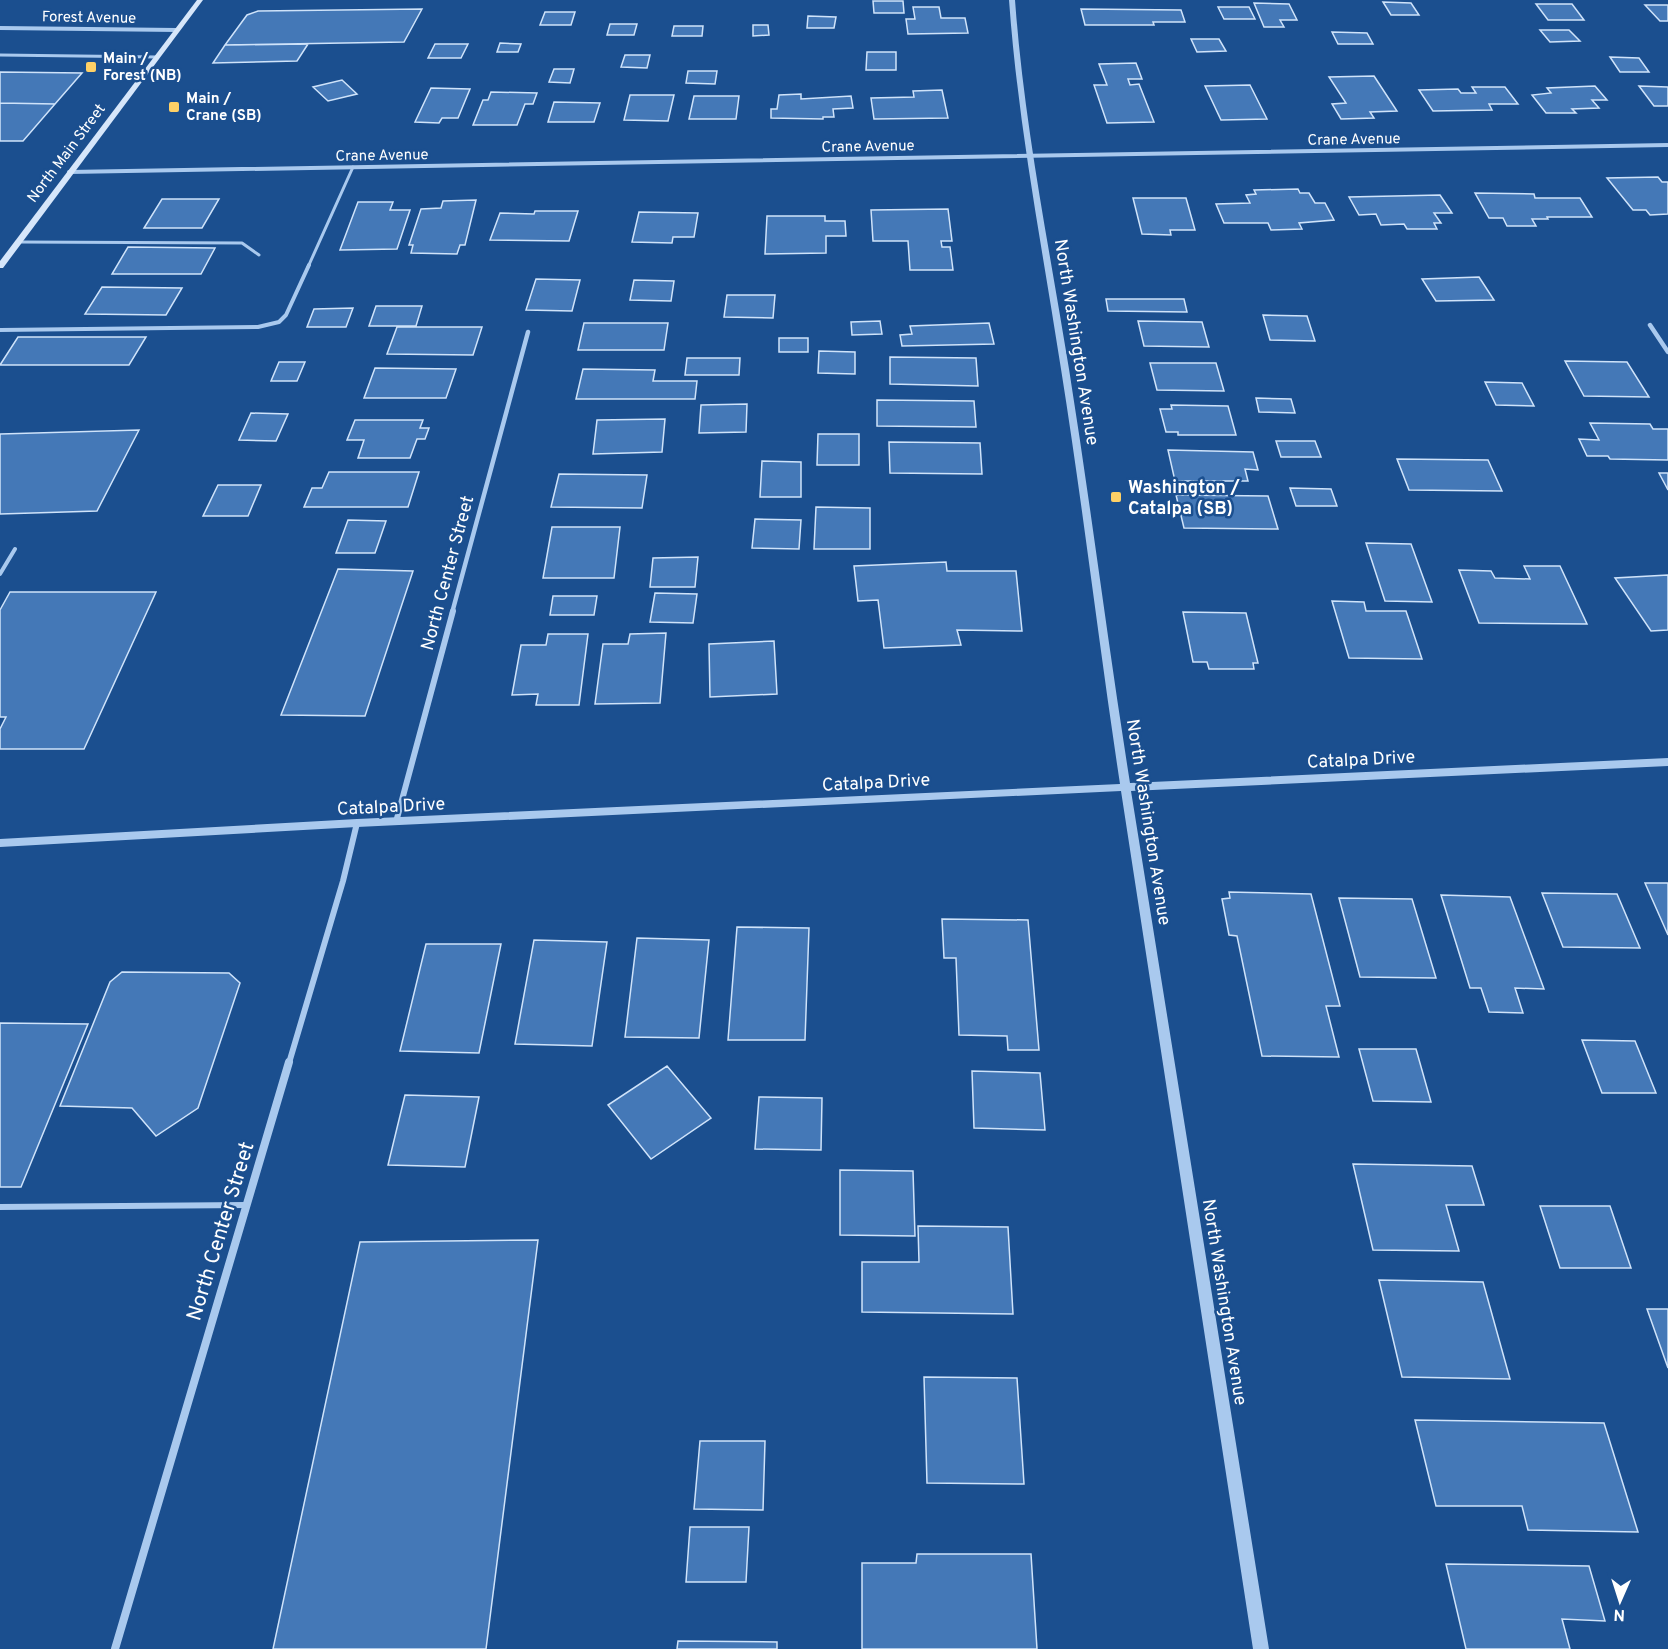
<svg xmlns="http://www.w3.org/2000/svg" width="1668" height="1649" viewBox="0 0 1668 1649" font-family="Overpass,sans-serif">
  <rect width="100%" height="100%" fill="#1b4f8f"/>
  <path fill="#4478b7" stroke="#cfe3fa" stroke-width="1.5" d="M873,1h30l1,12h-30z
    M1383,2l28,1 8,12h-28z
    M1254,3l35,1 8,16h-17l4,7h-20z
    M1536,4h36l12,16h-36z
    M1645,5h23v16h-8z
    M913,7h26l2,11h24l3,15 -60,1 -2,-15h9z
    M1218,7h31l6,12h-31z
    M422,9l-18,33 -179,3 22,-30 11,-4z
    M1081,9l100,1 4,12h-32l1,3h-69z
    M545,12h30l-4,13h-31z
    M808,16l28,1 -2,11h-27z
    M610,24h27l-3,11h-27z
    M753,25h15l1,10 -16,1z
    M674,26h29l-1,10h-30z
    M1540,30h29l11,11 -30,1z
    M1332,32l35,1 6,11h-35z
    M1191,39h28l7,12 -29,1z
    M500,43l21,1 -3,8h-21z
    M308,44l-11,17 -84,2 12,-18z
    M435,44h33l-7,14h-33z
    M867,52h29v18h-30z
    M625,55h25l-3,13 -26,-1z
    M1610,57l29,1 10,14h-29z
    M1136,63l6,16h-14l2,6 9,-1 15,38 -47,1 -13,-38h13l-8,-21z
    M554,69h20l-4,14 -21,-1z
    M688,71h29l-2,13 -29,-1z
    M0,72l82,1 -27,31 -55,-1z
    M1374,76l23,35 -27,1 4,6 -33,1 -9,-15 14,-1 -17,-26z
    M342,80l15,14 -29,7 -15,-14z
    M1250,85l17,34 -46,1 -16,-34z
    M1595,86l12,14h-15l7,8 -27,1 4,4h-30l-14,-18 19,-2 -4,-5z
    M1639,86l29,1v19h-14z
    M1472,87h33l13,17h-29l3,6 -59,1 -14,-21 39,-1 3,4h15z
    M431,88l39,1 -12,29h-16l-3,5 -24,-1z
    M942,90l6,28 -74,1 -3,-21 43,-1 -1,-6z
    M491,92l46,1 -4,11h-8l-8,21h-44l10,-25h5z
    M801,94v5l50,-3 2,12 -20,1 1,8h-11v2l-52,-1v-9h6l2,-14z
    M630,95h44l-6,26 -44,-1z
    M694,96h45l-3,23h-47z
    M554,102l46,1 -6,19h-46z
    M0,103l55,1 -32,37h-23z
    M1658,177l4,5h6v32l-18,1 -4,-5h-13l-26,-32z
    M1298,189l2,4h9l6,10h10l9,17 -35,3 3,6 -31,1 -3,-7h-44l-8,-19 34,-1 -4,-8 10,-1 -2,-4z
    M1475,193l59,1 1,4h45l12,19h-45l1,2h-16l4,7h-29l-4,-8h-14z
    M1440,195l12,18h-18l7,10h-7l3,6h-30l-3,-5 -23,1 -5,-11 -17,1 -10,-18z
    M1133,198h53l9,32h-25l1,5 -29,-1z
    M162,199h57l-17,29h-58z
    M476,200l-11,45h-5l-3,9 -46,-1 2,-8h-4l12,-36 20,-1 2,-7z
    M358,202h35l-3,8h20l-13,39 -57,1z
    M948,209l4,32h-11l1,6h8l3,23h-43l-2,-29h-35l-2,-31z
    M535,211h43l-9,30 -79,-1 10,-27 34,1z
    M639,212l59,1 -4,24h-21l-1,6 -40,-1z
    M767,216h58v5h20l1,15h-20v17l-61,1z
    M128,247l87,1 -14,26h-89z
    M1479,277l15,23 -58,1 -14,-22z
    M536,279l44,1 -8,31 -46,-1z
    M634,280l40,1 -3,20 -41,-1z
    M102,287l80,1 -16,27 -81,-1z
    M727,295h48l-2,23 -49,-1z
    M1106,299h78l3,13 -79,-1z
    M376,306h46l-6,20h-47z
    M353,308l-7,19h-39l7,-18z
    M1263,315l44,1 8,25 -45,-1z
    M880,321l2,13 -30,1 -1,-13z
    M1138,321l64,1 7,25 -65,-1z
    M584,323h84l-4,27h-86z
    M989,323l5,21 -92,2 -2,-11 12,-1 -2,-8z
    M397,327h85l-9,28 -86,-1z
    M18,337h128l-17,28h-129z
    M779,338h29v14h-29z
    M819,351l36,1v22l-37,-1z
    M890,357l86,1 2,28 -88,-2z
    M687,358h53l-1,17h-54z
    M1565,361l62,1 22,35 -65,-1z
    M279,362h26l-8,19h-26z
    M1150,363h66l8,28 -67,-1z
    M375,368l81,1 -10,29h-82z
    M583,369l72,1 -2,11h44l-2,18h-119z
    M1485,382l37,1 12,23 -38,-1z
    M1256,398l35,1 4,14 -36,-1z
    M877,400l97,1 2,26 -99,-1z
    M747,404l-1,28 -47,1 2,-28z
    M1171,405l57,1 8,29h-58v-3h-12l-6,-23h12z
    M251,413l37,1 -12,27 -37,-1z
    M665,419l-3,33 -69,2 4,-34z
    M355,420h68l-3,8h9l-4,11h-8l-7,19h-52l6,-18h-17z
    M1590,423l60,1 3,5h15v31l-58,-1 -2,-3h-21l-8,-17 20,1z
    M139,430l-42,81 -97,3v-80z
    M818,434h41v31h-42z
    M1276,441h39l6,16h-40z
    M889,442l91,1 2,31 -92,-1z
    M1168,450l85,2 5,18 -13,-1 3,12h-73z
    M1397,459l91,1 14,31 -93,-1z
    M762,461l39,1v35h-41z
    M329,472h90l-11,35h-104l8,-19h10z
    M1659,473h9v17z
    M559,474l88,1 -5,33 -91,-1z
    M218,485h43l-13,31h-45z
    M1290,488l41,1 6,17h-41z
    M1176,495l92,1 10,33 -94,-1z
    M816,507l54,1v41h-56z
    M755,519l46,1 -2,29 -47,-1z
    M348,520l38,1 -11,32h-39z
    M552,527h68l-6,51h-71z
    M1366,543l45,1 21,58 -47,-1z
    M698,557l-3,30h-45l3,-29z
    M946,562l1,9h69l6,60 -65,-1 4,15 -77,3 -6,-48 -20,1 -4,-35z
    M1524,566h36l27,58 -108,-1 -20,-53 32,1 4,7 35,1z
    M338,569l75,2 -48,145 -84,-1z
    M1668,575v55l-17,1 -36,-53z
    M10,592h146l-72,157h-84v-20l6,-12h-6v-107z
    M655,593l42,1 -4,29 -43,-1z
    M553,596h44l-3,19h-44z
    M1332,601l32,1 2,9h40l16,48 -73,-1z
    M1183,612l63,1 12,50h-5l1,6h-45l-2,-7h-14z
    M666,633l-6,70 -65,1 8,-60h25l2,-10z
    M548,634h40l-9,71h-43l2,-11 -26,1 9,-50h25z
    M774,641l3,53 -67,3 -1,-53z
    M1645,883h23v52z
    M1229,892l82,2 29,112h-14l13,51 -77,-1 -25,-120 -8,-1 -7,-36 8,-1z
    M1542,893l75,1 23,54 -77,-1z
    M1441,895l69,2 34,92 -29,-1 8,25 -34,-1 -8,-24h-11z
    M1339,898l73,1 24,79 -76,-1z
    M942,919l86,1 11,130h-31l-1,-14 -48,-1 -3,-77h-12z
    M737,927l72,1 -4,112h-77z
    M637,938l72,2 -10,98 -74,-1z
    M534,940l73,2 -15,104 -77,-2z
    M426,944h75l-22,109 -79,-2z
    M122,972l107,1 11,10 -42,125 -42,28 -24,-28 -72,-2 50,-124z
    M0,1023l88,1 -67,163h-21z
    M1582,1040l53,1 21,52h-54z
    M1359,1049h57l15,53 -58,-1z
    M667,1066l44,52 -60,41 -43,-54z
    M972,1071l68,2 5,57 -71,-2z
    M405,1095l74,2 -14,70 -77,-2z
    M759,1097l63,1 -1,52 -66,-1z
    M1353,1164l119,2 12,39h-38l13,46 -86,-1z
    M840,1170l73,1 2,65 -75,-1z
    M1540,1206h70l21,62h-71z
    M918,1226l90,1 5,87 -151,-2v-50h57z
    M538,1240l-52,409h-213l87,-407z
    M1379,1280l104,2 27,97 -108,-2z
    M1647,1309h21v59z
    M924,1377l93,1 7,106 -97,-1z
    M1415,1420l189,3 34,109 -110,-2 -6,-24h-86z
    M700,1441h65l-2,69 -69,-1z
    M690,1527h59l-3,55h-60z
    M917,1554h114l6,95h-175v-86h54z
    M1446,1564l143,2 16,55 -43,-2 8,30h-104z
    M678,1641l99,1v7h-100z"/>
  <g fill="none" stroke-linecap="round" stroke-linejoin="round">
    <path stroke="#a9c9ee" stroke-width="3" d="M0,55l157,2
      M19,242l223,1 17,12
      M308,267l45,-100"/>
    <path stroke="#a9c9ee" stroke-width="4" d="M0,330l258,-3 21,-5 7,-7 23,-50
      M0,574l15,-25"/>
    <path stroke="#a9c9ee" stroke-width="6" d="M0,1207l247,-2"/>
    <path stroke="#a9c9ee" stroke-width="4" d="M0,28l177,2
      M69,172l1599,-27"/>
    <path stroke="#a9c9ee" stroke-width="4.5" d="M1650,325l18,27
      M452,613l76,-281"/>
    <path stroke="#a9c9ee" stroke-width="6" d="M396,822l57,-211
      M289,1063l54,-182 14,-58"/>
    <path stroke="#a9c9ee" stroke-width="8" d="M115,1649l174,-587"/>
    <path fill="#a9c9ee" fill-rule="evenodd" d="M1009,0h6c9,124 34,246 54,369 22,138 39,276 61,414l538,-25v8l-537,25 138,858h-16l-132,-858 -764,36 -357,20v-8l357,-20 763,-35c-21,-138 -37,-277 -59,-415 -19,-123 -43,-244 -52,-369z"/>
    <path fill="#d6e6fa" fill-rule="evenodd" d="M197,0h6l-200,268h-3v-7z"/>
  </g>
  <g fill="#ffd166" stroke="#1b4f8f" stroke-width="2">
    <rect x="85" y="61" width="12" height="12" rx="3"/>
    <rect x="168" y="101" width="12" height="12" rx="3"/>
    <rect x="1110" y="491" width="12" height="12" rx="3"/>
  </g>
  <g text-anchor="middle" stroke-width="5" stroke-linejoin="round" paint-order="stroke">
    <g font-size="15" fill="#fff" stroke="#1b4f8f">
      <text transform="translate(89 17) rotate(1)" y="5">Forest Avenue</text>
      <text transform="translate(1354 139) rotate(-1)" y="5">Crane Avenue</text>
      <text transform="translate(868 146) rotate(-1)" y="5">Crane Avenue</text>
      <text transform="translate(66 153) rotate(-53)" y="5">North Main Street</text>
      <text transform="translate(382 155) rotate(-1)" y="5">Crane Avenue</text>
    </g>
    <g font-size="15" font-weight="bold" fill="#fff" stroke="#1b4f8f" text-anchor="start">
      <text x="103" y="63">Main /<tspan x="103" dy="17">Forest (NB)</tspan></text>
      <text x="186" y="103">Main /<tspan x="186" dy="17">Crane (SB)</tspan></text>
    </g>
    <g font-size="18" fill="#fff" stroke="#1b4f8f">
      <text transform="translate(1077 342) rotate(81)" y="6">North Washington Avenue</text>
      <text transform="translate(447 573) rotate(-75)" y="6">North Center Street</text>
      <text transform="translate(1361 759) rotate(-3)" y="6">Catalpa Drive</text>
      <text transform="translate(876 782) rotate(-3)" y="6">Catalpa Drive</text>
      <text transform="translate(391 806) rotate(-3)" y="6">Catalpa Drive</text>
      <text transform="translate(1149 822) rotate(81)" y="6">North Washington Avenue</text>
      <text transform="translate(1225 1302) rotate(81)" y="6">North Washington Avenue</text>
    </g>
    <g font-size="18" font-weight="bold" fill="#fff" stroke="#1b4f8f" text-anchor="start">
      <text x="1128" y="493">Washington /<tspan x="1128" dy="21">Catalpa (SB)</tspan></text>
    </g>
    <g font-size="21" fill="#fff" stroke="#1b4f8f">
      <text transform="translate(220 1231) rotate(-73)" y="7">North Center Street</text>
    </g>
  </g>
  <g transform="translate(1620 1601) rotate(183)" stroke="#1b4f8f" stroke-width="4.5" paint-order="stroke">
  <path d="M0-4.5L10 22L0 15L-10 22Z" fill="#ffffff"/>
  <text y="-9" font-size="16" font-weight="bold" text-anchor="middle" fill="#ffffff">N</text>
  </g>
</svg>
